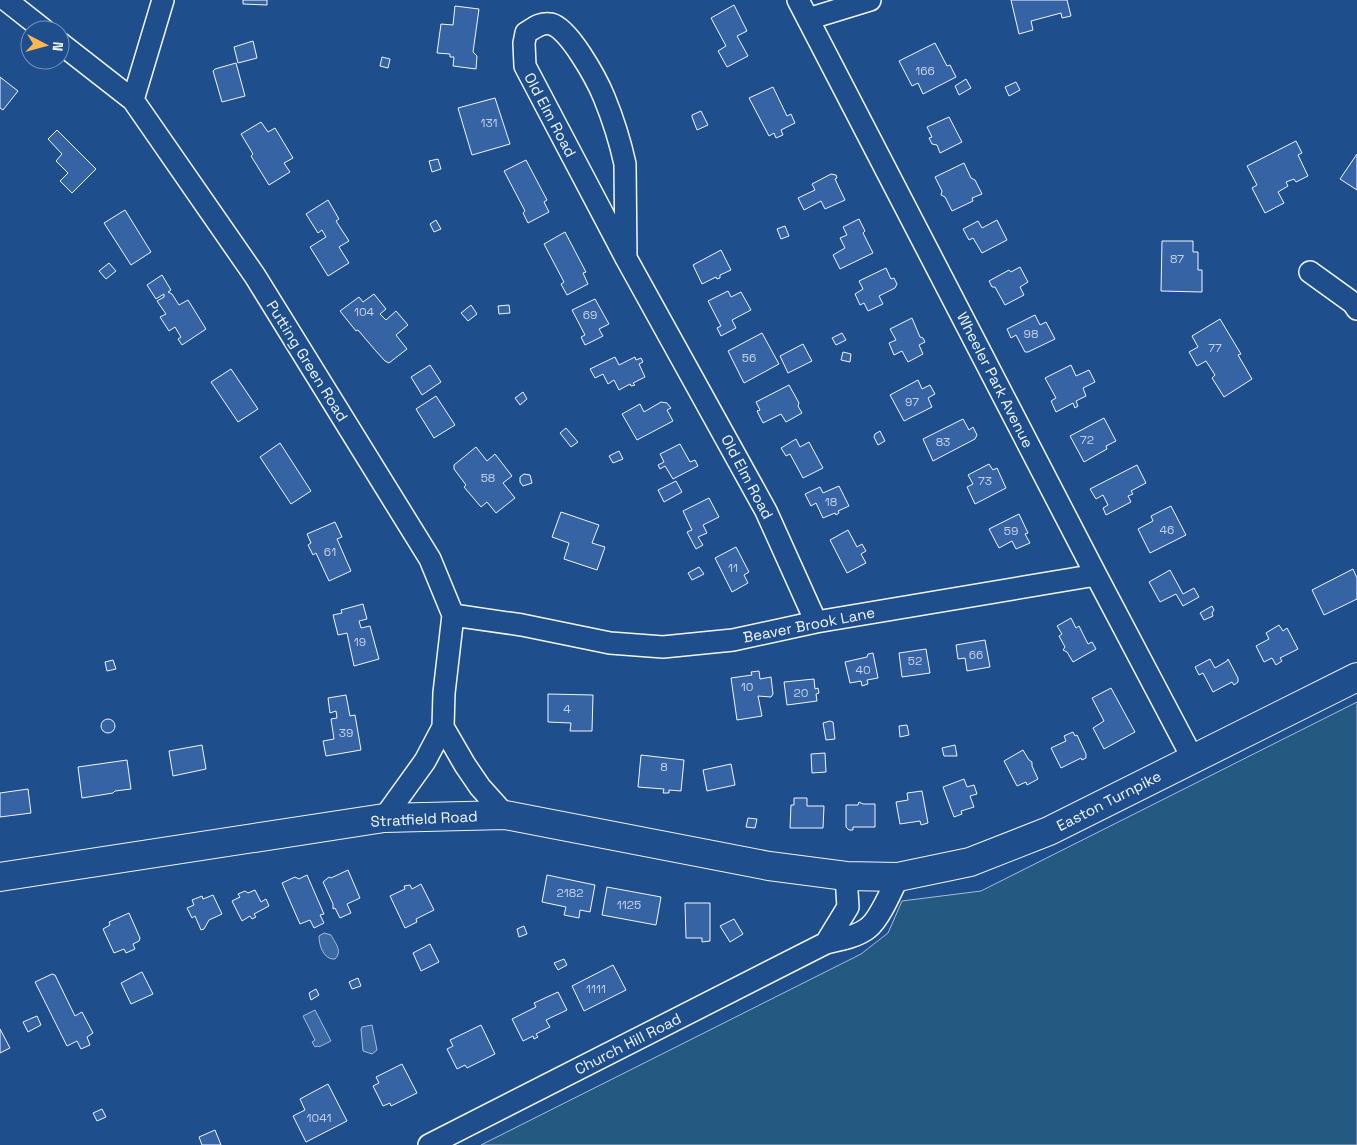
<svg xmlns="http://www.w3.org/2000/svg" width="1357" height="1145" viewBox="0 0 1357 1145" font-family="'Space Grotesk',sans-serif">
  <rect width="100%" height="100%" fill="#1f4e8c"/>
  <path fill="#245a82" stroke="#a8bbd7" d="M1357,702v443h-876l380,-191 27,-21 14,-32 79,-10z"/>
  <path fill="#3b69a3" stroke="#a8bbd7" d="M324,933l7,2c4,8 12,16 4,24 -11,1 -16,-13 -16,-23z
    M315,1010l16,31 -12,6 -1,-1 -3,1 -3,-5 3,-2 -12,-24z
    M372,1025l5,25 -5,4 -9,-3 -2,-22 1,-2z"/>
  <path fill="#3563a3" stroke="#f2f6ff" d="M243,0h24v5l-24,-1z
    M1011,0h56l4,16 -9,2 -1,-5 -30,8 2,9 -14,4z
    M734,5l13,26 -10,5 11,20 -21,11 -9,-16 8,-5 -15,-28z
    M455,6l24,3 -6,43 4,4 -1,13 -23,-3 1,-9h-4v-3l-13,-1 4,-29 12,1z
    M253,41l4,17 -19,5 -4,-16z
    M935,43l12,23 3,-1 6,12 -33,17 -5,-11 -6,3 -13,-25z
    M382,57l8,2 -2,9 -8,-2z
    M236,63l9,33 -23,6 -9,-31 2,-2z
    M0,77l18,14 -15,19 -3,-2z
    M966,79l5,9 -12,7 -4,-9z
    M1016,82l4,8 -11,6 -4,-9z
    M773,87l14,29 4,-2 4,9 -14,7 2,5 -7,3 -2,-5 -5,3 -20,-38z
    M495,98l15,46 -38,11 -14,-47z
    M701,111l7,14 -11,5 -5,-13v-2z
    M949,117l13,25 -22,11 -3,-8 -5,-1 -3,-6 3,-1 -5,-10z
    M261,122l7,10 7,-4 18,30 -9,5 6,9 -21,13 -18,-29 2,-2 -12,-20z
    M57,130l39,39 -24,24 -12,-12 8,-8 -12,-12 6,-7 -14,-15z
    M1296,141l6,12 -4,2 10,21 -12,6 -2,-3 -8,3 2,4 -10,6 6,11 -19,10 -13,-25 5,-3 -10,-19z
    M1357,154v36l-17,-11z
    M438,159l3,10 -9,3 -3,-11z
    M526,160l21,40 -3,2 5,10 -21,11 -5,-10 2,-2 -21,-40z
    M964,163l7,15 4,2 7,14 -10,4 1,3 -21,10 -7,-14 -4,-2 1,-4 -7,-14z
    M831,174l5,1 1,3 -2,1 10,21 -20,9 -4,-8 -17,9 -6,-12 17,-8 -3,-6z
    M328,200l11,19 -3,2 13,20 -10,6 10,16 -21,13 -18,-29 16,-10 -4,-7 -4,3 -12,-19z
    M125,210l26,42 -20,13 -27,-42z
    M859,219l6,12 -2,2 10,20 -33,16 -7,-14 12,-7 -5,-10 7,-3 -4,-8z
    M436,220l5,9 -7,3 -4,-8z
    M997,220l10,20 -25,13 -9,-15 -4,2 -6,-11 15,-8 4,7z
    M785,226l4,10 -8,3 -4,-10z
    M565,232l21,40 -3,1 5,11 -21,11 -6,-11 3,-2 -20,-38z
    M1162,241h31v11h5v18h4v22l-41,-1z
    M721,250l10,20 -11,5v3l-3,1 -1,-2 -14,7 -9,-19z
    M109,263l7,8 -10,8 -7,-8z
    M1020,267l8,15 -8,5 4,8 -19,10 -10,-18h-3l-3,-6 20,-11 2,2z
    M886,268l5,11 3,-1 3,6 -2,4 -16,8 4,8 -15,7 -4,-8 -4,2 -5,-11 8,-5 -4,-8z
    M162,275l9,15 -3,2 4,2 7,11 9,-5 18,29 -24,16 -4,-6 3,-2 -6,-10 -6,4 -9,-14 6,-3 -9,-13 7,-4v-3l-8,5 -9,-14z
    M728,291l3,6 10,-5 10,18 -19,10 4,8 -15,8 -4,-8 4,-2 -13,-25z
    M374,294l12,15 -6,5 6,6 10,-9 12,14 -12,10 11,14 -18,14 -4,-2 -10,-11 -17,-20 -2,1 -16,-20 19,-14 4,5z
    M595,299l14,25 -10,5 4,7 -18,9 -4,-8 4,-2 -13,-25z
    M471,305l6,9 -9,7 -7,-8z
    M509,305l1,8 -11,1 -1,-8z
    M1035,315l5,10 6,-3 9,17 -27,13h-3l-9,-17 -5,3 -4,-9z
    M912,318l8,19 3,1 2,4 -6,3 4,9 -15,8 -6,-11 -8,4 -5,-12 7,-3 -6,-11z
    M1220,319l21,35 -3,1 14,24 -28,18 -12,-19 3,-3 -9,-14 -9,5 -8,-14 9,-5 -6,-11z
    M762,333l17,31 -35,19 -16,-32z
    M842,333l4,7 -10,5 -4,-7z
    M803,344l9,17 -24,12 -8,-17z
    M843,352l8,2 -1,8 -9,-2z
    M615,357l4,8 16,-8 1,3 5,-2 2,4 -4,2 6,13 -12,6 2,2 -4,1 -1,-2 -11,6 -5,-10 -6,4 -5,-10 -8,4 -5,-9z
    M430,365l11,17 -19,13 -11,-18z
    M1071,365l5,11 13,-6 6,12 -12,6 3,8 -10,5 2,5 -3,2 -2,-5 -17,9 -5,-11 5,-3 -11,-20z
    M231,369l27,40 -20,13 -27,-40z
    M918,380l4,9 8,-4 5,9 -7,4 4,9 -28,14 -14,-26z
    M789,385l10,18 -1,3 4,7 -16,9 -5,-8 -18,9 -6,-12 3,-1 -4,-8z
    M523,392l4,7 -7,6 -5,-7z
    M436,396l19,29 -21,13 -18,-29z
    M661,402l6,1 4,5 -4,2 6,11 -36,19 -15,-26 18,-10 4,8z
    M1104,418l12,23 -10,5 1,3 -23,13 -14,-26z
    M963,419l6,11 4,-3 4,8 -2,4 -42,22 -10,-22z
    M566,428l12,14 -7,5 -11,-14z
    M880,431l5,10 -7,4 -4,-8 1,-3z
    M796,439l4,8 9,-5 14,26 -20,10 -13,-24 -4,2 -5,-8z
    M280,443l31,48 -20,13 -31,-47z
    M680,444l10,18 5,-2 3,6 -25,13 -8,-13 -5,3 -2,-4 6,-3 -4,-8z
    M476,447l11,14 8,-7 17,22 -9,7 12,15 -19,15 -9,-11 -6,5 -17,-20 2,-2 -12,-16v-4z
    M619,451l4,8 -10,4 -4,-7z
    M989,464l4,6 4,-2 9,20 -31,16 -8,-17 6,-3 -5,-9z
    M1137,465l9,18 -15,8 2,3 -5,2 3,6 -25,13 -3,-7 5,-3 -5,-10 -7,4 -6,-10z
    M524,474l6,1 2,8 -9,3 -3,-4v-5z
    M676,481l6,11 -18,10 -6,-12z
    M839,486l10,20 -11,5 1,2 -3,2 -1,-2 -12,5 -7,-15 -5,3 -6,-12 15,-7 3,6z
    M709,498l10,19 -16,8 4,8 -9,4 5,8 -7,4 -9,-17 5,-2 -9,-19z
    M1171,506l15,29 -36,18 -12,-24 15,-8 -2,-5z
    M561,512l38,13 -7,18 13,4 -8,23 -33,-11 5,-16 -17,-6z
    M1019,514l9,19 -3,1 5,9 -14,6 -4,-8 -13,7 -10,-19z
    M335,522l7,15 -5,2 14,32 -22,10 -13,-28 -3,2 -5,-10 3,-2 -4,-9z
    M848,530l9,17 5,-3 4,7 -5,3 5,9 -19,10 -17,-33z
    M736,547l13,25 -5,3 4,8 -16,9 -17,-34z
    M699,567l5,7 -12,6 -4,-7z
    M1353,569l4,9v21l-33,16 -12,-25z
    M1170,570l13,24 11,-6 5,9 -16,9 -7,-12 -16,8 -11,-20z
    M363,604l4,15 -8,2 2,7 9,-2 9,33 -25,7 -7,-33 -9,2 -5,-20 9,-2 -1,-3z
    M1212,606l2,4 -2,3 1,3 -9,4 -4,-7z
    M1071,618l5,10 3,-2 9,18 4,-2 4,7 -23,13 -6,-10 -4,-2 2,-3 -6,-11 3,-2 -5,-8z
    M1279,625l4,6 4,-3 11,21 -18,9 2,3 -6,4 -4,-7 -8,4 -8,-16 13,-7 -3,-6z
    M985,640l5,27 -23,4 -2,-13 -7,1 -2,-14z
    M926,649l4,24 -28,4 -3,-24z
    M873,653l5,25 -11,2 1,4 -6,2 -1,-5 -11,2 -5,-21 22,-5 1,-3z
    M1210,659l5,9 12,-7 1,-2 10,19v4l-4,3 -2,-3 -19,10 -10,-19 -4,2 -4,-8z
    M113,660l3,9 -9,2 -2,-9z
    M759,671l1,8 11,-2 2,17 -2,3 -13,-1 4,20 -25,4 -6,-42 21,-3 -1,-3z
    M814,679l1,10 3,-1 1,5 -3,1 1,7 -30,4 -3,-23z
    M1111,688l24,44 -31,17 -11,-21 11,-7 -12,-23z
    M548,694l45,1 -1,36h-22l1,-8 -23,-1z
    M346,695l4,21 5,-1 6,35 -35,6 -3,-15 11,-2 -3,-20 6,-1 -1,-7 -6,2 -2,-15z
    M101 726a7 7 0 1 1 14 0a7 7 0 1 1-14 0Z
    M830,721l3,1 2,17 -9,1 -3,-17z
    M907,725l2,10 -9,2 -1,-11z
    M1073,732l2,4 2,-1 9,19v4l-4,2 -1,-2 -20,10 -10,-20 15,-7 -2,-5z
    M202,745l4,24 -33,7 -4,-25z
    M955,745l2,11h-13l-2,-8z
    M1023,750l6,10 3,2v4l6,13 -11,6 -1,-3 -9,4 -13,-25z
    M825,753l1,19 -14,1 -1,-19z
    M641,755l43,5 -3,31 -12,-1v3h-6l1,-4 -26,-2z
    M127,760l4,29 -16,2 -2,2 -31,5 -4,-31z
    M731,764l4,21 -28,6 -4,-21z
    M964,779l3,8 7,-2 3,9 -7,2 4,11 -13,4 1,3 -8,3 -11,-30z
    M28,789l3,24 -31,4v-24z
    M922,791l6,32 -7,2 -1,-4 -20,3 -4,-22 12,-2 -1,-7z
    M794,798h13v8h17l-1,22h-33l1,-23h3z
    M859,802l4,2h12v23h-22v3h-4l-3,-3v-22h12z
    M748,818l9,1 -2,9 -9,-1z
    M348,870l12,28 -13,6 4,9 -11,5 -5,-10 -2,1v-5l-10,-22 6,-5 2,1z
    M307,875l17,39 -4,1 4,8 -10,5 -4,-8 -10,4 -18,-41 13,-6 4,2z
    M547,875l48,10 -5,27 -10,-2 -1,8 -15,-3 2,-8 -24,-5z
    M421,884l13,26 -18,9 1,3 -12,6 -15,-32 15,-7 -1,-3 6,-1 2,4z
    M607,887l54,10 -5,28 -54,-10z
    M255,890l6,12 5,-3 3,7 -15,8 2,3 -4,2 -2,-3 -8,5 -10,-20 8,-4 -2,-3 7,-3 3,2z
    M213,895l9,19 -13,6 -5,9 -3,1 -6,-14 -3,2 -5,-10 7,-3 -2,-5 10,-4 1,3z
    M685,903h25v38l-8,1v-4h-16z
    M129,913l11,25 -1,3 -6,3 2,5 -9,4 -2,-4 -10,4 -11,-24 7,-4 -1,-3z
    M734,919l9,15 -13,8 -10,-16z
    M524,926l3,8 -8,3 -2,-8z
    M430,944l9,18 -18,9 -8,-18z
    M564,959l3,6 -9,5 -4,-7z
    M613,965l13,25 -42,21 -12,-25z
    M142,972l11,22 -22,10 -10,-21z
    M52,974l3,1 20,41 7,-4 11,21 -6,4 3,8 -9,4 -4,-8 -10,5 -32,-64z
    M358,978l3,8 -9,3 -3,-7z
    M316,989l3,6 -8,5 -2,-7z
    M558,992l9,18 -21,10 4,7 -14,7 2,3 -4,2 -1,-3 -10,5 -11,-22 24,-12 -2,-4z
    M37,1016l4,9 -13,7 -5,-10z
    M481,1025l14,29 -28,14 -2,-3 -8,4 -10,-20 6,-3 -3,-6z
    M0,1029l10,19 -10,5z
    M402,1064l15,29 -26,13 -1,-3 -7,3 -10,-20 6,-3 -3,-6z
    M328,1084l19,37 -41,21 -13,-26 12,-6 -5,-11z
    M102,1109l4,8 -9,4 -4,-8z
    M215,1130l6,15h-19l-3,-8z"/>
  <g fill="none" stroke-linecap="round" stroke-linejoin="round">
    <g stroke="#f2f6ff" stroke-width="24">
      <path id="minor" d="M6,0l38,30
        M798,0l298,575 97,184
        M808,19l62,-19
        M60,43l73,57 122,176 175,283 23,56 -9,78 -1,34 -18,34 -41,57
        M133,100l30,-100
        M626,258l-1,-94c-5,-23 -12,-45 -21,-67 -7,-17 -35,-69 -53,-73 -10,-2 -17,4 -25,9l-2,10 1,23 101,192 140,253 50,111
        M1310,272l43,31 4,6
        M453,615l69,10 88,18 53,4 70,-7 83,-18 280,-47
        M443,727l22,38 15,22 25,28
        M826,943l22,-36 -2,-31
        M429,1145l397,-202c13,-3 31,-6 42,-15 11,-8 24,-38 30,-51"/>
    </g>
    <g stroke="#f2f6ff" stroke-width="30">
      <path id="major" d="M0,877l384,-59 121,-3 264,51 77,10 52,1 72,-15 79,-31 308,-154"/>
    </g>
    <use href="#minor" stroke="#1f4e8c" stroke-width="21"/>
    <use href="#major" stroke="#1f4e8c" stroke-width="28"/>
  </g>
  <g text-anchor="middle" stroke-width="4" stroke-linejoin="round" paint-order="stroke">
    <g font-size="12" fill="#c3d1e8">
      <text x="925" y="75">166</text>
      <text x="489" y="127">131</text>
      <text x="1177" y="263">87</text>
      <text x="364" y="316">104</text>
      <text x="590" y="319">69</text>
      <text x="1031" y="338">98</text>
      <text x="1215" y="352">77</text>
      <text x="749" y="362">56</text>
      <text x="912" y="406">97</text>
      <text x="1087" y="444">72</text>
      <text x="943" y="446">83</text>
      <text x="488" y="482">58</text>
      <text x="985" y="485">73</text>
      <text x="831" y="506">18</text>
      <text x="1167" y="534">46</text>
      <text x="1011" y="535">59</text>
      <text x="330" y="556">61</text>
      <text x="733" y="572">11</text>
      <text x="360" y="646">19</text>
      <text x="976" y="659">66</text>
      <text x="915" y="665">52</text>
      <text x="863" y="674">40</text>
      <text x="747" y="691">10</text>
      <text x="801" y="697">20</text>
      <text x="567" y="713">4</text>
      <text x="346" y="737">39</text>
      <text x="664" y="771">8</text>
      <text x="570" y="897">2182</text>
      <text x="629" y="909">1125</text>
      <text x="596" y="993">1111</text>
      <text x="319" y="1122">1041</text>
    </g>
    <g font-size="15" fill="#f2f6ff" stroke="#1f4e8c">
      <text transform="translate(550 115) rotate(62)" y="5">Old Elm Road</text>
      <text transform="translate(307 361) rotate(58)" y="5">Putting Green Road</text>
      <text transform="translate(995 380) rotate(63)" y="5">Wheeler Park Avenue</text>
      <text transform="translate(747 477) rotate(62)" y="5">Old Elm Road</text>
      <text transform="translate(809 625) rotate(-11)" y="5">Beaver Brook Lane</text>
      <text transform="translate(1109 801) rotate(-27)" y="5">Easton Turnpike</text>
      <text transform="translate(424 819) rotate(-3)" y="5">Stratfield Road</text>
      <text transform="translate(628 1044) rotate(-27)" y="5">Church Hill Road</text>
    </g>
  </g>
  <g transform="translate(45 45) rotate(96)"><circle r="24" fill="#1f4e8c" stroke="#7391ba"/>
  <path d="M0-4L9 19L0 12L-9 19Z" fill="#ffb74d"/>
  <text y="-8" font-size="14" font-weight="bold" text-anchor="middle" fill="#f2f6ff">N</text>
  </g>
</svg>
